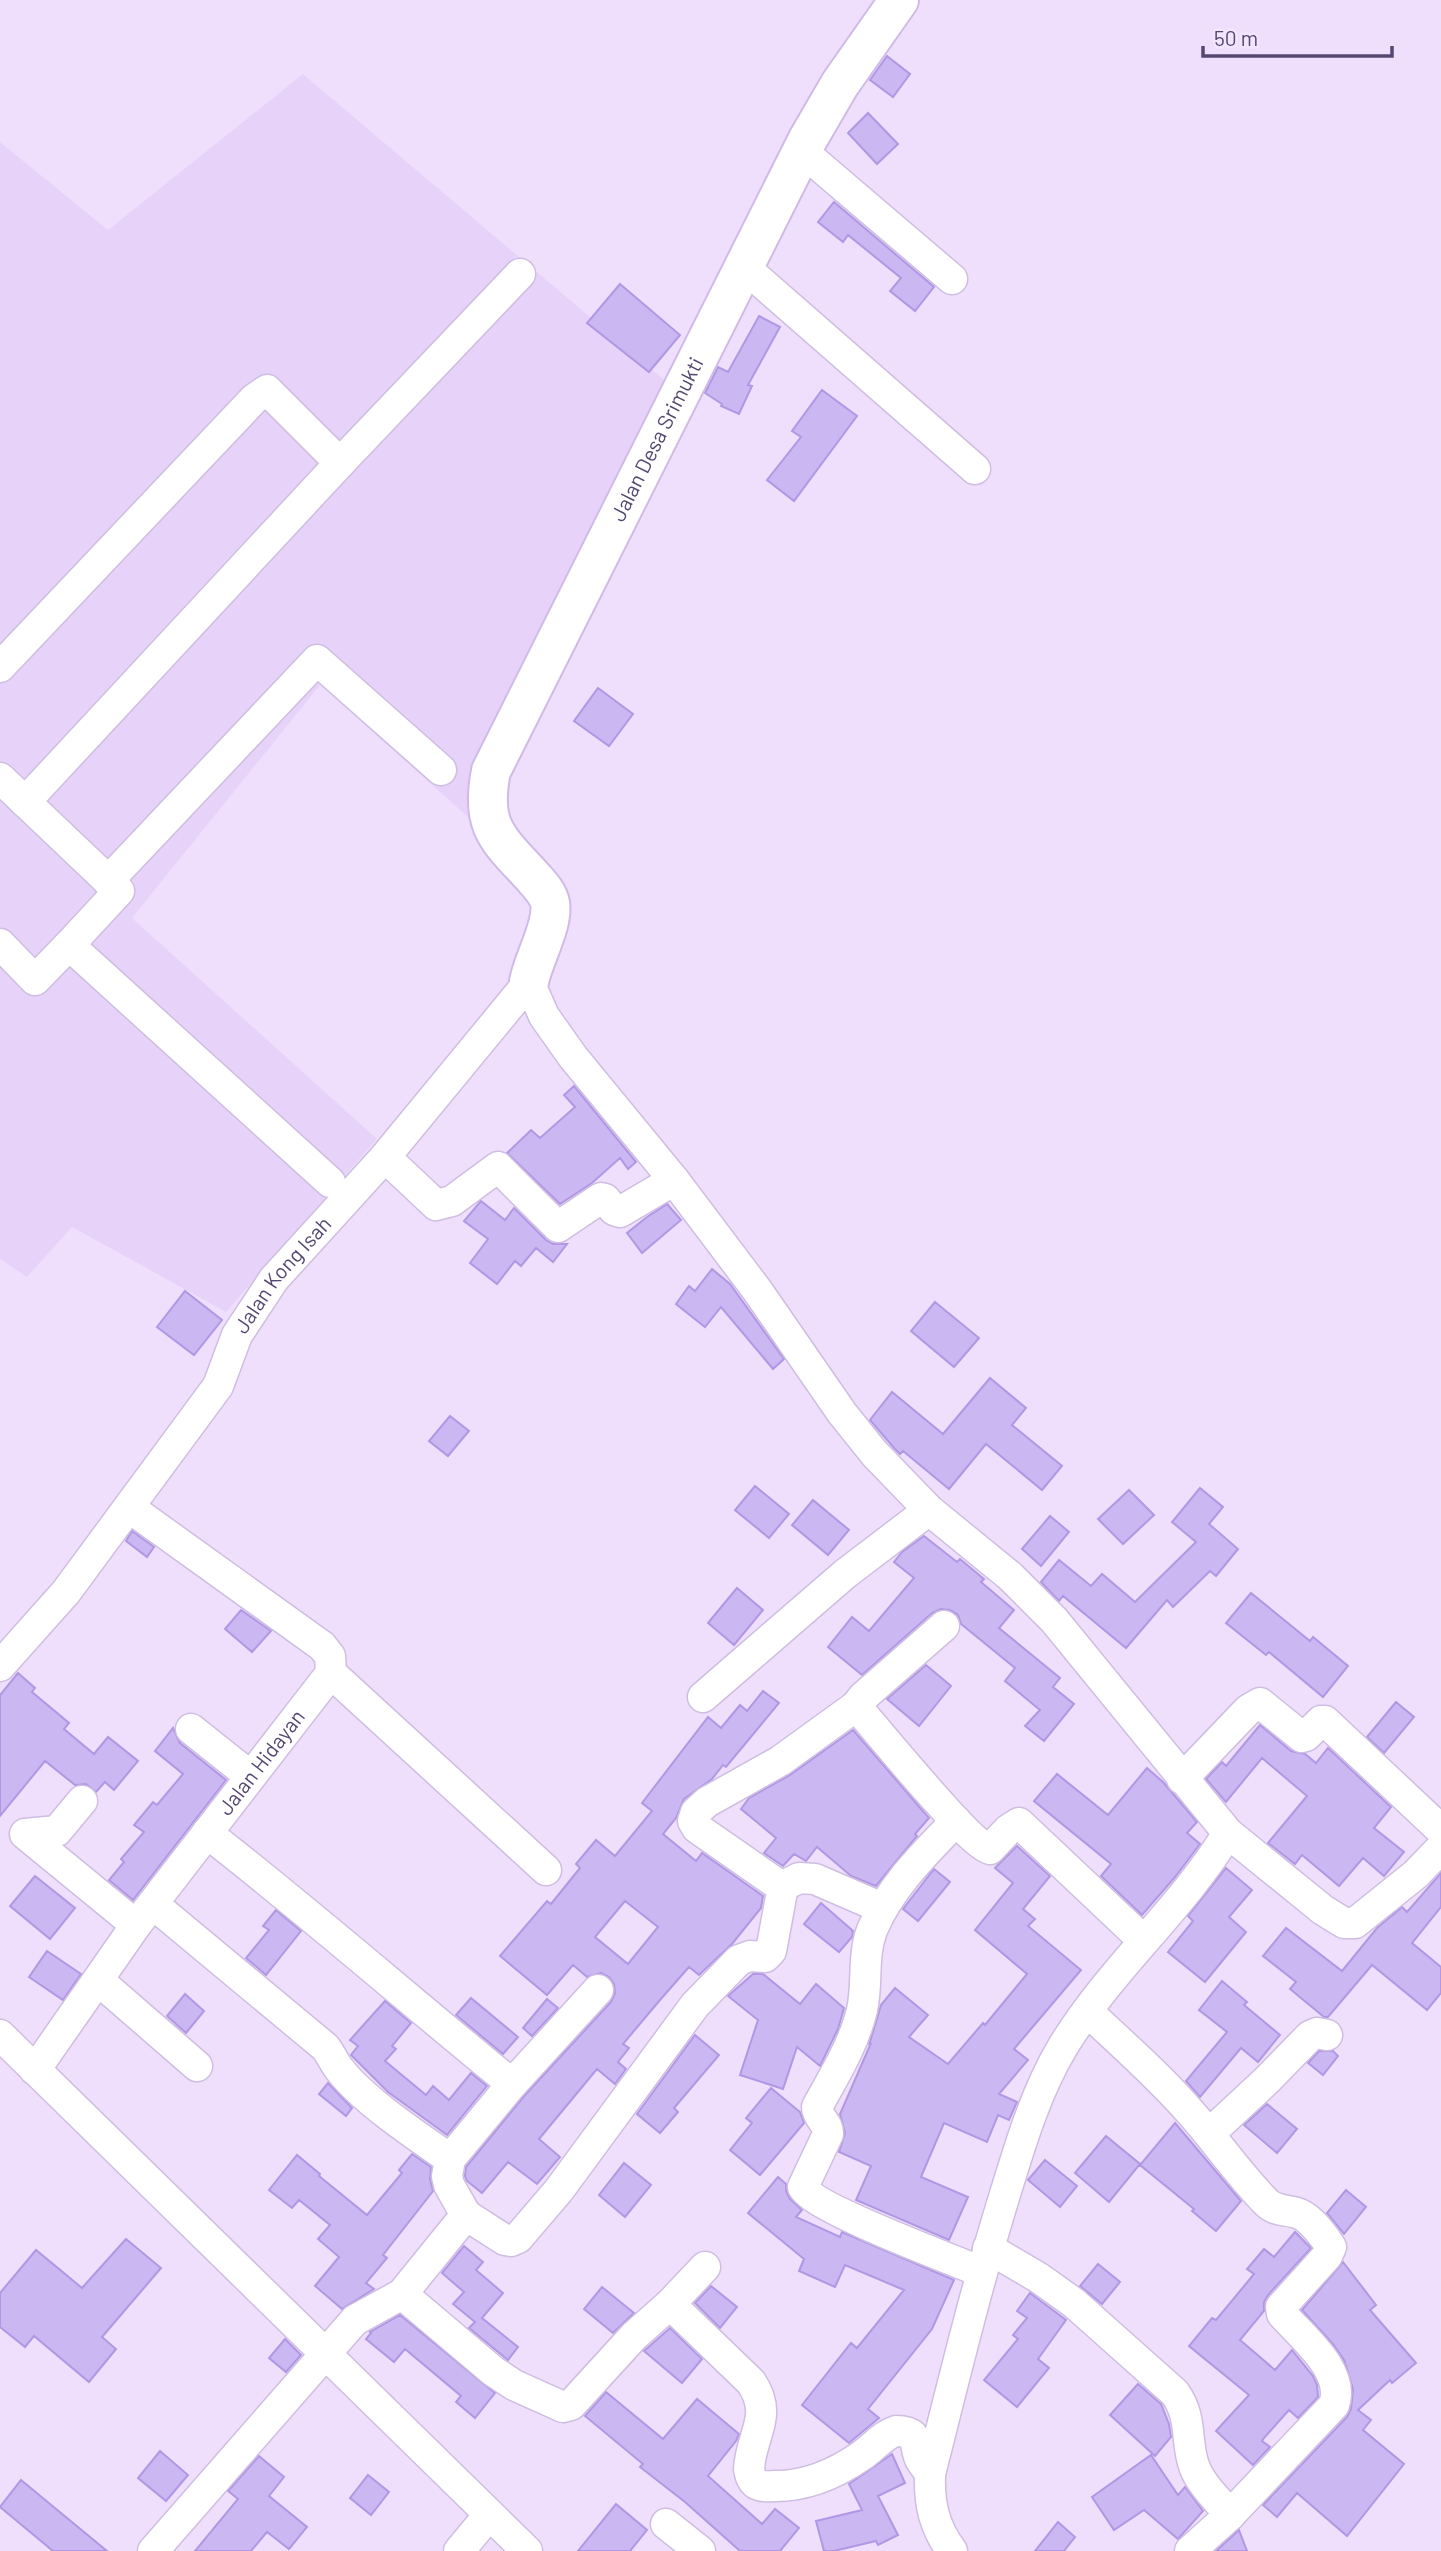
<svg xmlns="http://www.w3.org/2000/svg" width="1441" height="2551" viewBox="0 0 1441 2551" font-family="Barlow,sans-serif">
  <rect width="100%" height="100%" fill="#f0dffc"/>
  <path fill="#e7d3f9" d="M303,74l372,315 -197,437 -158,-141 -188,233 245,221 -151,173 -154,-85 -45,50 -27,-18v-1117l108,88z"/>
  <path fill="#cbb7f2" stroke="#b197e4" stroke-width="2" fill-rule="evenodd" d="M887,56l23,18 -17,23 -23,-17z
    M868,113l30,31 -21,20 -29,-31z
    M834,202l100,85 -19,24 -25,-20 11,-13 -53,-43 -5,7 -25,-20z
    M620,284l60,51 -31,37 -62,-49z
    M759,316l21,11 -32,58 4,1 -13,28 -18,-8 1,-2 -17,-11 13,-26 10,5z
    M822,390l35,26 -63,85 -27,-21 34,-43 -9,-6z
    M598,688l35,26 -24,32 -35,-25z
    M574,1086l62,76 -8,7 -8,-11 -28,25 -32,21 -53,-51 24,-23 9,8 35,-31 -11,-12z
    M481,1201l24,19 9,-12 32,32 7,4h14l-14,18 -17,-14 -15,18 -6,-5 -18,23 -27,-21 18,-24 -24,-18z
    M667,1204l14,16 -39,33 -15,-20 20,-16z
    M712,1269l18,15 54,75 -11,10 -52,-62 -16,20 -29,-23 13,-18 6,5z
    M185,1291l37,29 -28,35 -37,-28z
    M935,1302l44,36 -25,29 -43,-36z
    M990,1378l36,30 -14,17 50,41 -20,24 -56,-46 -37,45 -46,-38 -3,3 -6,-6 -24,-28 22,-28 51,42z
    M450,1416l19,15 -21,25 -19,-15z
    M755,1486l34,28 -20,24 -34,-28z
    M1200,1488l23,19 -14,17 29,25 -22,27 -6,-5 -37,36 -6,-7 -41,48 -63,-52 -4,5 -18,-19 18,-22 32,26 11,-12 33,28 61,-60 -24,-20z
    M1129,1490l25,25 -31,29 -25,-25z
    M813,1500l36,30 -21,25 -36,-30z
    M1050,1516l19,16 -28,34 -19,-17z
    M132,1531l22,16 -7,10 -21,-16z
    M924,1536l33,26 3,-3 24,20 -3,3 33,28 -15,18 61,50 -7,9 21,17 -30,37 -19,-15 15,-16 -35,-29 10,-13 -54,-44 -3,-9 -8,-5 -9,-1 -9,4 -70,62 -34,-28 24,-30 17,14 45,-53 -20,-16 8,-10z
    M737,1588l26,22 -29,35 -26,-22z
    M1251,1593l59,48 3,-4 35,29 -25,31 -54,-45 -3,3 -40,-32z
    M241,1610l30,21 -19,21 -27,-23z
    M926,1665l25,21 -32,40 -32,-27z
    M18,1673l17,15 -3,4 37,31 -5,6 30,25 14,-17 30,24 -24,29 -9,-8 -9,10 -10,-8 -11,1 -30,-24 -45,55v-121z
    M763,1691l16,12 -53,64 -3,-2 -11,14 -28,20 -8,19 -13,16 33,27 6,-8 61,43 -2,12 -29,36 -33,31 -10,-8 -29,33 -37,44 6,4 -11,14 8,7 -11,15 -18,-15 -58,70 21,18 -23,27 -29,-22 -26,31 -15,-12 -2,-5 1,-9 59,-72 86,-93 4,-9 -1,-9 -5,-7 -8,-4 -14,4 -14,-12 -26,30 -47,-39 47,-55 4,3 29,-36 -4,-4 20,-24 19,16 37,-45 -10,-8 66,-86 13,11 19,-23 7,6zM625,1901l33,26 -30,37 -33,-27z
    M1396,1702l18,15 -30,36 -17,-16z
    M1260,1725l31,26 14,3 11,9 12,-15 63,59 -17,21 30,24 -20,24 -21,-18 -24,28 -37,-31 -7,9 -27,-21 39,-47 -45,-38 -36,44 -20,-23 16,-17 4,4z
    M173,1728l7,15 46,37 -93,120 -24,-20 15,-18 -3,-3 23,-27 -10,-7 19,-23 4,3 26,-31 -28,-23z
    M853,1730l76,88 -14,16 2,2 -41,50 -25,-10 -34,-29 -11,14 -12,-7 -11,12 -19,-13 12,-15 -35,-29 8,-11 41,-23z
    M1147,1768l16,14 34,40 -10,11 13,11 -25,33 -33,38 -41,-39 10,-12 -77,-63 23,-27 51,41z
    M1017,1846l33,30 -27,33 12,10 -7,7 53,44 -67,79 14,11 -29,34 18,8 -8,18 -11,-5 -11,27 -43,-19 -23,54 47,20 -19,43 -93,-40 15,-34 -32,-14 6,-19 -5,-19 31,-71 -2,2 12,-40 14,-17 33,27 -19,22 39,27 35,-41 2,2 42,-51 -52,-44 38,-47 -18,-15z
    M1226,1868l26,22 -23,27 17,15 -41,50 -37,-30 25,-31 -5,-5z
    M934,1869l16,13 -32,39 -15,-12z
    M1441,1873v34l-29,36 29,24v26l-14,17 -55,-45 -44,52h-4l-34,-28 6,-7 -33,-26 23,-28 56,43 35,-43 25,-21 5,5z
    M35,1876l40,32 -25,31 -40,-33z
    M821,1903l32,28 -1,6 -13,15 -35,-28z
    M276,1910l25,21 -35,44 -20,-17 23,-28 -6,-4z
    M47,1951l34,23 -18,26 -34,-23z
    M753,1974h10l37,30 16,-20 28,24 -6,21 -18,37 -23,-19 -14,42 -43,-14 18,-55 -30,-24z
    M1222,1981l25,21 -3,3 36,30 -22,27 -17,-14 -41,49 -14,-16 41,-49 -28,-22z
    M185,1994l19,17 -18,22 -19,-17z
    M471,1998l47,39 -15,17 -47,-39z
    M547,1999l11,9 -26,28 -9,-8z
    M385,2001l26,22 -19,23 4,3 -11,12 41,34 7,-9 16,14 22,-27 16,13 -40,49 -59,-43 -37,-37 7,-9 -8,-6z
    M695,2035l24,20 -45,53 4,4 -18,21 -23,-19z
    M1319,2051h14l5,5 -15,19 -15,-12z
    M328,2083l24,25 -6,8 -27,-22z
    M771,2088l29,24 4,11 -44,52 -30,-25 22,-27 -6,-5z
    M1267,2104l30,25 -20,24 -33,-28z
    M1175,2123l66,78 -25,30 -24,-20 2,-2 -54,-44z
    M1106,2136l34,28 -31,38 -34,-29z
    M412,2154l19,13 -1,12 3,12 -50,64 4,3 -21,25 8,6 -32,20 -27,-23 24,-29 -21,-18 12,-14 -31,-25 -7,8 -23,-18 28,-35 23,19 -1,2 48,39 35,-42 -3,-3z
    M1045,2160l32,26 -17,21 -32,-27z
    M624,2163l27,22 -26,32 -26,-22z
    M778,2177l8,7v7l4,8 12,11 -6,7 44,20 2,-5 112,48 -22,49 -64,80 11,9 -30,25 -47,-38 49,-62 6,5 47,-58 -59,-25 -10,22 -36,-16 5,-12 -56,-46z
    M1346,2190l20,17 -22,27 -17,-21z
    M1295,2232l16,16 -43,47 -4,7v9l-24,29 35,30 17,-20 21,26 4,9 1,12 -20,21 -9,-8 -25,28 -2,3 8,6 -17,18 -37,-34 33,-36 -60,-49 23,-28 4,2 38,-46 -7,-5 17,-20 10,8z
    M126,2239l35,29 -59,69 14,12 -27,33 -55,-46 -9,11 -25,-20v-34l36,-43 46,38z
    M464,2246l19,16 -7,8 27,23 -21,25 36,29 -10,13 -39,-32 6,-6 -22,-18 11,-12 -22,-19z
    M1343,2262l33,43 -6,5 46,53 -24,20 -2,-3 -32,30 13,10 -8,10 41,34 -57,72 -50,-43 -20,24 -14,-12 84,-88 4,-8 2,-20 -9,-29 -11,-16 -31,-34z
    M1098,2264l22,18 -18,22 -22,-18z
    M711,2286l26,21 -17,21 -25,-25z
    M602,2287l32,26 -21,20 -29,-24z
    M1030,2293l36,27 -28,39 11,9 -32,39 -33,-27 34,-41 -5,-4 14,-17 -10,-7z
    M400,2315l95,78 -20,25 -19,-16 5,-6 -56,-47 -11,13 -28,-23 5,-6 -1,-1z
    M670,2328l32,31 -20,24 -38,-32z
    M285,2339l16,16 -15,17 -17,-14z
    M1138,2384l23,20 8,20 2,13 -16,19 -45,-41z
    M606,2392l57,47 34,-40 42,35 -3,7 -28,35 54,48 13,-15 24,19 -19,23h-40l-55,-49 -45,-35 3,-3 -58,-48z
    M160,2451l28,24 -22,26 -28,-23z
    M892,2454l13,29 -27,13 20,39 -20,10 -2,-4 -42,10h-10l-8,-30 46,-11 -13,-26z
    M1151,2455l27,40 7,-8 18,24 -25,28 -34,-29 -30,20 -22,-33z
    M259,2456l25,21 -15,19 38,31 -18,22 -22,-17 -16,19h-56l43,-52 -10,-8z
    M368,2475l21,17 -18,23 -21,-17z
    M21,2480l86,71h-54l-53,-44z
    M616,2504l31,26 -17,21h-52z
    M1058,2522l17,15 -11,14h-29z
    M1239,2530l8,21h-31z"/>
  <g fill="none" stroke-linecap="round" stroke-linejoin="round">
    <g stroke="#cdbee2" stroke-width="33">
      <g id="street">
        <path d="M802,151l150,128"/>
        <path d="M744,267l231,202"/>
        <path d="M0,667l254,-268 13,-9 73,73"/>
        <path d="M0,778l119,113 -50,54 261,237"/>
        <path d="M25,802l315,-339 180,-189"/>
        <path d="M108,881l209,-221 124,110"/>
        <path d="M0,944l35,36 34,-35"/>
        <path d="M385,1157l51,48 16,-4 46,-34 60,60 43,-29 4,1 9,11 6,2 54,-32"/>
        <path d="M944,1626l-81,71 -7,9c20,23 114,139 134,143l18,-19 11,-7 124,117"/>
        <path id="s1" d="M0,1666l66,-74 152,-206 19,-51 37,-56 111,-122 144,-175 15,34 29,41 101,123 83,110 85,123 32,40 55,57 81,66 44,44 174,213c-47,77 -119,137 -166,215 -26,44 -41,94 -56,143 -29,93 -52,188 -76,283 -1,30 4,53 22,77"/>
        <path d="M331,1673l215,197"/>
        <path d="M703,1697l142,-123 84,-64"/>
        <path d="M856,1706l-76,55 -73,41 -11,10 -3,9 4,7 79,55 7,3 16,-8 16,1 67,29"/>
        <path d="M191,1729l59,47"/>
        <path d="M1182,1779l66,-69 12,-7 42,34 4,-1 15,-15h4l116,109"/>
        <path d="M82,1801l-25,30 -32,3 111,91"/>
        <path d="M956,1821c-32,33 -66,66 -84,109 -10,26 -4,54 -10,80 -8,34 -28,66 -45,97 0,11 12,16 11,27l-25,53c10,21 150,73 179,85"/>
        <path d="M207,1833c104,81 203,168 305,251"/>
        <path d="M1228,1833l95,77 21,13h11l61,-49 25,-26"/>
        <path d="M153,1904l172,143c6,7 9,16 15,23 24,31 77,66 110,89"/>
        <path d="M98,1980l99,86"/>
        <path d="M1087,2011c35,33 72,65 104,102 26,29 48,62 76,90 10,9 18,6 30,10 13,4 27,23 34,34l-4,9 -46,51 1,7c20,23 64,57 52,91l-104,110 -40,36"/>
        <path d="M0,2035l527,516"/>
        <path id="s2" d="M35,2070l101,-145 195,-252 -1,-17 -8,-10 -192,-138"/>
        <path d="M1209,2134l57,-53 44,-45 7,-3 10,2"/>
        <path d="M466,2215l-17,-30 -2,-9 3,-17 62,-75 86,-94"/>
        <path d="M988,2248l51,30 35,25 101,90c18,26 10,46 19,73 7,19 24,34 36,49"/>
        <path d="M402,2294l91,77 21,14 49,22 8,-2 63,-69 36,-32 35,-37"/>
        <path d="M670,2304l81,78c23,34 0,52 -2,87 3,18 11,18 27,17 32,0 59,-12 85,-30 12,-8 22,-21 35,-25 25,0 17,12 24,28 3,5 7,10 10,15"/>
        <path d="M666,2524l34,27"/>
        <path d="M153,2551l202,-231 47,-26 64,-79 39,25 6,1 7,-3 41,-48 136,-185 44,-45 11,-4 15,1 6,-6 12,-65"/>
        <path d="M459,2551l30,-36"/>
      </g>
    </g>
    <g stroke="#cebbe7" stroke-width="42">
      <g id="secondary">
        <path id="s3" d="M529,982c4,-23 25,-57 21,-79 -2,-10 -11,-19 -18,-27 -35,-38 -52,-50 -41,-105l317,-632 32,-55 59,-84"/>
      </g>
    </g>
    <use href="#street" stroke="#fff" stroke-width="30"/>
    <use href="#secondary" stroke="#fff" stroke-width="38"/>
  </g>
  <g text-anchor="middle" stroke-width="6" stroke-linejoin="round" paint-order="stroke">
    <g font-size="21" fill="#544772" stroke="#f4e5ff">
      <text dy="7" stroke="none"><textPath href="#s3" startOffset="606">Jalan Desa Srimukti</textPath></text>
      <text dy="7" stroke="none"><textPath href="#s1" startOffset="485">Jalan Kong Isah</textPath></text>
      <text dy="7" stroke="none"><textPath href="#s2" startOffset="382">Jalan Hidayan</textPath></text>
    </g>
  </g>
  <path d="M1203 46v10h189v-10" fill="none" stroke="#544772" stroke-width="3.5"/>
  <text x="1214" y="46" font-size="21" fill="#544772" stroke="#f4e5ff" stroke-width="5" paint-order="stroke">50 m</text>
</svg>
